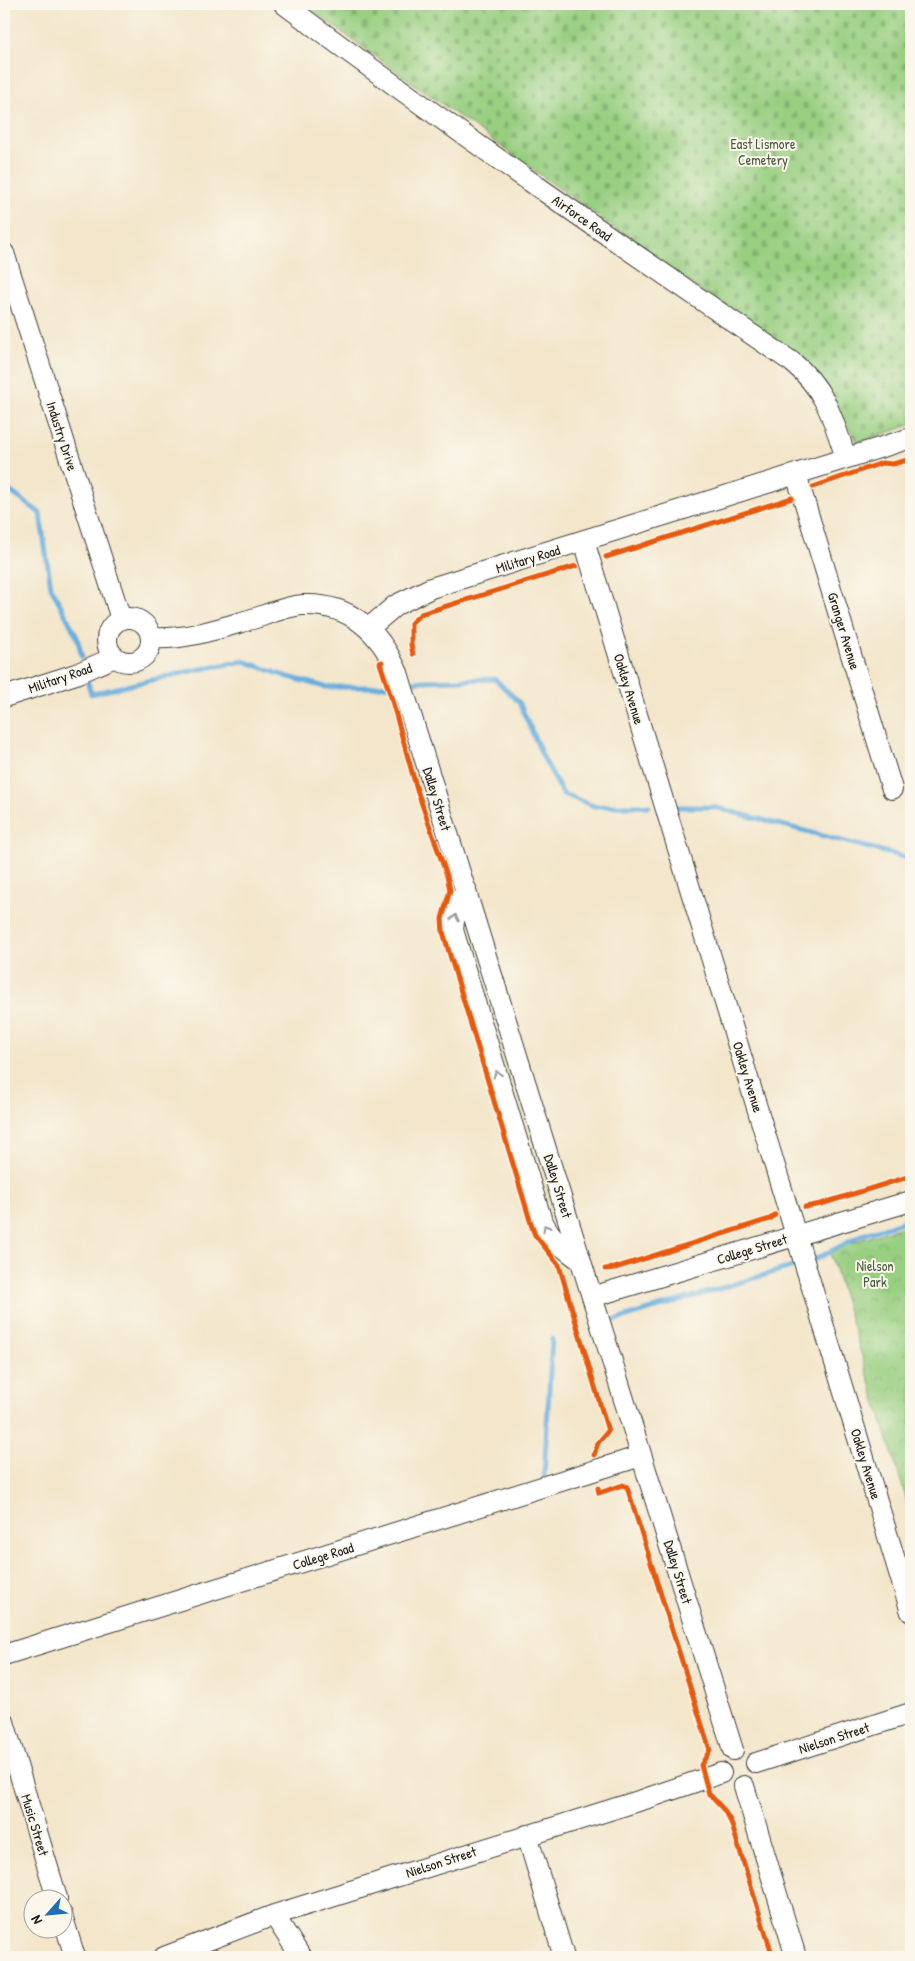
<svg xmlns="http://www.w3.org/2000/svg" width="915" height="1961" viewBox="0 0 915 1961" font-family="'Patrick Hand',sans-serif">
  <defs>
    <pattern id="cemetery-stones" width="16" height="16" patternUnits="userSpaceOnUse" patternTransform="scale(1.25)"><rect width="16" height="16" fill="#98cf81"/><path d="M2 7V4a2 2 0 0 1 4 0v3zM10 15v-3a2 2 0 0 1 4 0v3z" fill="#82b16f"/></pattern>
    <pattern id="park-crowns" width="20" height="18" patternUnits="userSpaceOnUse" patternTransform="scale(1.25)"><rect width="20" height="18" fill="#98cf81"/><path d="M2 6a3 3 0 1 1 6 0M12 15a3 3 0 1 1 6 0" fill="none" stroke="#82b16f"/></pattern>
  </defs>
  <rect width="100%" height="100%" fill="#fbf7ec"/>
  <filter id="ink" filterUnits="userSpaceOnUse"><feTurbulence type="fractalNoise" baseFrequency=".02" numOctaves="2"/><feDisplacementMap in="SourceGraphic" scale="10" xChannelSelector="R" yChannelSelector="G"/><feConvolveMatrix kernelMatrix="1 2 1 2 8 2 1 2 1" color-interpolation-filters="sRGB"/></filter>
  <filter id="wash" filterUnits="userSpaceOnUse"><feTurbulence type="fractalNoise" baseFrequency=".0096" numOctaves="4" result="noise"/><feDisplacementMap in="SourceGraphic" scale="20" xChannelSelector="R" yChannelSelector="G"/><feGaussianBlur stdDeviation="1.12" result="paint"/><feColorMatrix in="noise" values="0 0 0 0 0 0 0 0 0 0 0 0 0 0 0 0 0 1.4 0 .05"/><feComposite in="paint" operator="in"/></filter>
  <g filter="url(#wash)">
    <rect width="100%" height="100%" fill="#f3e6cb"/>
    <path fill="url(#cemetery-stones)" stroke="#5a764e" d="M303,4h608v421l-53,17 -48,-73z"/>
    <path fill="url(#park-crowns)" stroke="#5a764e" d="M911,1224v290l-82,-264z"/>
    <g fill="none" stroke-linecap="round" stroke-linejoin="round">
      <path stroke="#67addd" stroke-width="5" d="M4,487l36,26 11,74 26,50 5,20
        M88,683l3,11 100,-23 53,-10 41,15 40,11h47l25,-3
        M406,683l18,-2 71,-2 24,23 24,55 20,37 31,12h55
        M677,807h37l197,52
        M810,1262l52,-27 49,-16
        M613,1321l188,-57
        M544,1476l8,-137"/>
    </g>
  </g>
  <g filter="url(#ink)">
    <g fill="none" stroke-linecap="round" stroke-linejoin="round">
      <g stroke="#3c3a36" stroke-width="22">
        <path id="minor" d="M284,4c166,124 337,241 508,358 33,26 41,57 54,96
          M4,253l117,366
          M796,474l96,315
          M584,541l327,1071
          M107 640a22 22 0 1 1 44 0a22 22 0 1 1-44 0Z
          M370,627l26,-22 35,-17 480,-150
          M152,638c37,2 71,-11 107,-21 14,-5 29,-11 44,-12 48,-2 77,27 95,68l335,1077
          M4,697l72,-23 39,-17
          M466,889c-8,14 -12,26 -13,41l88,288c10,22 22,29 40,43
          M592,1297l319,-96
          M4,1655l637,-199
          M4,1722l53,176
          M756,1763l155,-50
          M744,1786l52,171
          M527,1835l37,122
          M62,1915l13,42
          M274,1915l27,42
          M164,1957l110,-42 371,-116 76,-26"/>
      </g>
      <use href="#minor" stroke="#fff" stroke-width="20"/>
      <g stroke="#fbf7ec" stroke-width="8">
        <path id="cycleway" d="M813,487l69,-24 11,1 18,-5
          M606,557l186,-59
          M413,654l-2,-9v-22l10,-9 155,-48
          M382,662l-2,1 11,34 26,93 30,86 3,14 -8,29 1,13 89,295 3,8 24,30 49,166 -10,12 -4,12
          M805,1207l16,-3 90,-28
          M605,1269l10,-1 155,-49 5,-4
          M598,1488l1,5 24,-8 4,2 83,263 -9,15 8,29 15,16 7,12 42,135"/>
      </g>
      <use href="#cycleway" stroke="#e8590c" stroke-width="5"/>
    </g>
    <defs><path id="oneway-chevron" d="M-2-3.5L2.5 0L-2 3.5" fill="none" stroke-width="1.6" stroke-linecap="round" stroke-linejoin="round" transform="scale(1.25)"/></defs>
    <g stroke="#999">
      <use href="#oneway-chevron" transform="translate(455 918) rotate(-79)"/>
      <use href="#oneway-chevron" transform="translate(497 1074) rotate(-107)"/>
      <use href="#oneway-chevron" transform="translate(546 1228) rotate(-120)"/>
    </g>
  </g>
  <g text-anchor="middle" stroke-width="4" stroke-linejoin="round" paint-order="stroke">
    <g font-size="14" fill="#475b3f" stroke="#fbf7ec">
      <text x="763" y="149">East Lismore<tspan x="763" dy="16">Cemetery</tspan></text>
      <text x="875" y="1271">Nielson<tspan x="875" dy="16">Park</tspan></text>
    </g>
    <g font-size="14" fill="#1c1c1c" stroke="#fbf7ec">
      <text transform="translate(582 218) rotate(35)" y="5">Airforce Road</text>
      <text transform="translate(62 436) rotate(72)" y="5">Industry Drive</text>
      <text transform="translate(528 559) rotate(-17)" y="5">Military Road</text>
      <text transform="translate(844 631) rotate(73)" y="5">Granger Avenue</text>
      <text transform="translate(60 678) rotate(-19)" y="5">Military Road</text>
      <text transform="translate(629 689) rotate(73)" y="5">Oakley Avenue</text>
      <text transform="translate(437 799) rotate(73)" y="5">Dalley Street</text>
      <text transform="translate(748 1077) rotate(73)" y="5">Oakley Avenue</text>
      <text transform="translate(558 1186) rotate(73)" y="5">Dalley Street</text>
      <text transform="translate(752 1249) rotate(-17)" y="5">College Street</text>
      <text transform="translate(866 1464) rotate(73)" y="5">Oakley Avenue</text>
      <text transform="translate(323 1556) rotate(-17)" y="5">College Road</text>
      <text transform="translate(678 1572) rotate(73)" y="5">Dalley Street</text>
      <text transform="translate(834 1738) rotate(-18)" y="5">Nielson Street</text>
      <text transform="translate(35 1825) rotate(73)" y="5">Music Street</text>
      <text transform="translate(441 1862) rotate(-18)" y="5">Nielson Street</text>
    </g>
  </g>
  <rect width="915" height="1961" fill="none" stroke="#fbf7ec" stroke-width="20"/>
  <g transform="translate(48 1914) rotate(243)"><circle r="24" fill="#fbf7ec" stroke="#a29f99"/>
  <path d="M0-4L9 19L0 12L-9 19Z" fill="#1f6fb2"/>
  <text y="-8" font-size="14" font-weight="bold" text-anchor="middle" fill="#1c1c1c">N</text>
  </g>
</svg>
